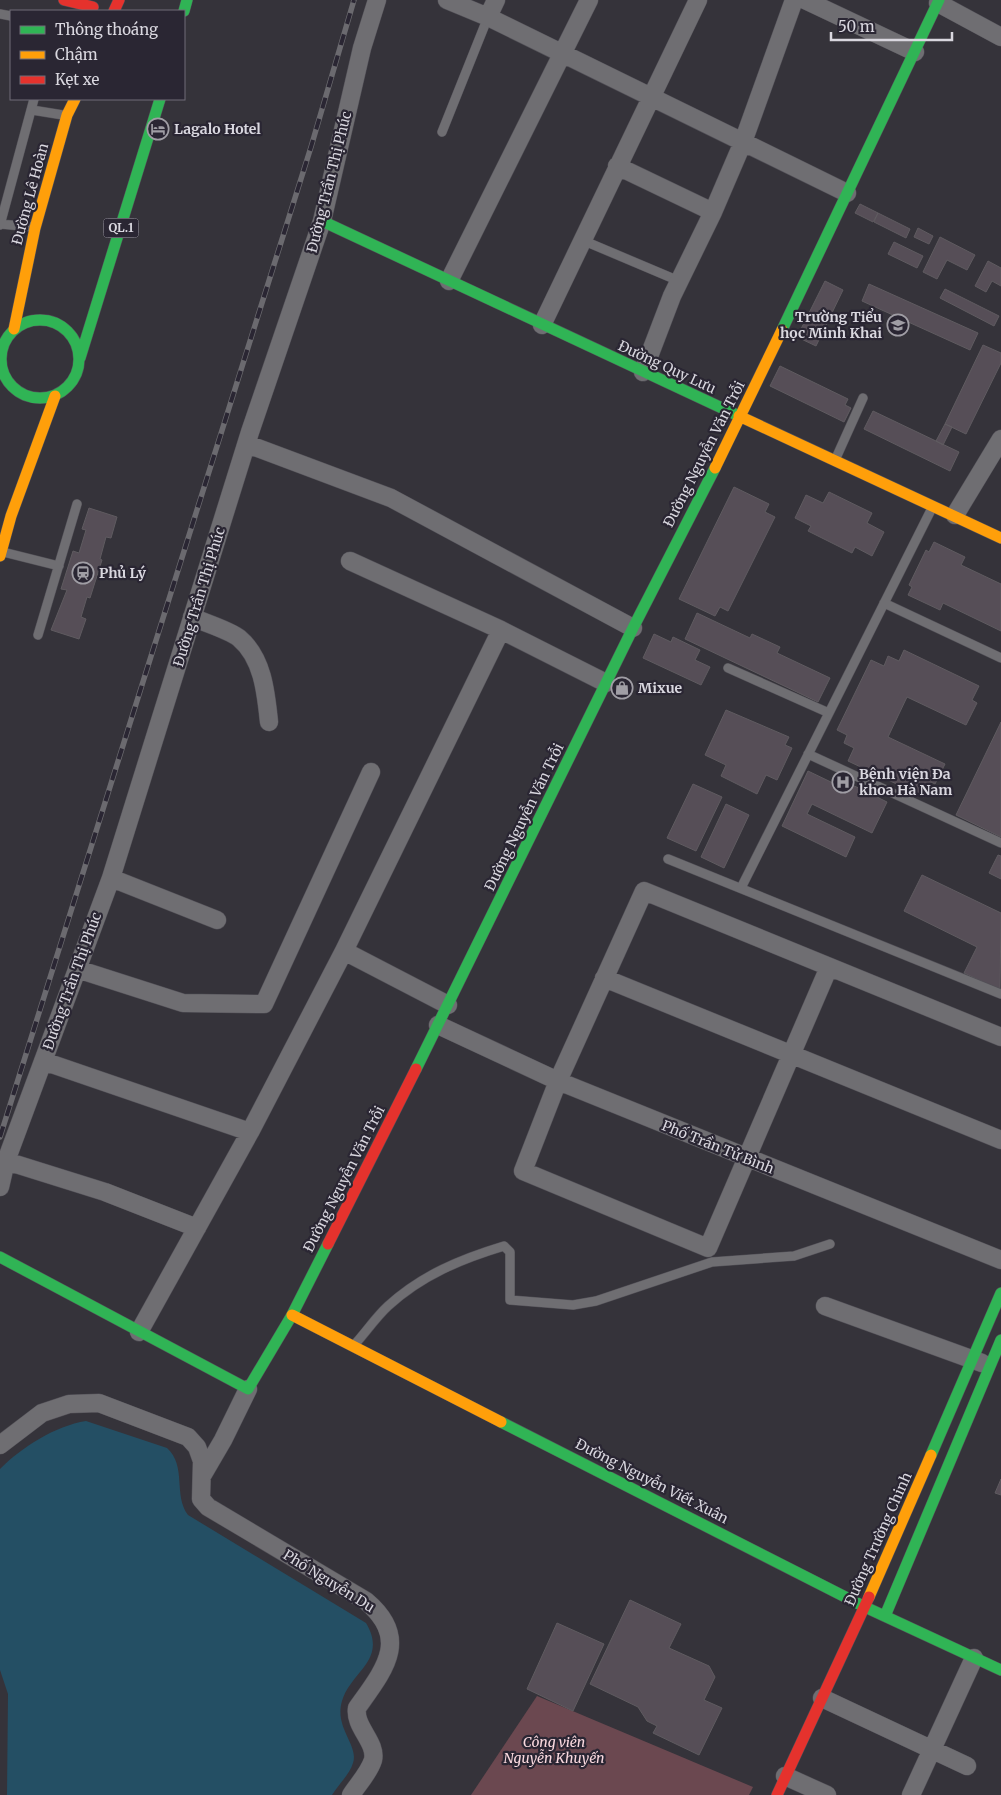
<svg xmlns="http://www.w3.org/2000/svg" width="1001" height="1795" viewBox="0 0 1001 1795" font-family="Merriweather,serif">
  <rect width="100%" height="100%" fill="#35333a"/>
  <path fill="#6b4850" d="M537,1696l216,91 -4,8h-278z"/>
  <path fill="#244f64" d="M86,1421l81,27c20,18 6,47 21,67l178,108c22,37 -15,48 -24,78 -8,27 17,44 11,62 -3,11 -15,22 -21,32h-325l1,-101 -8,-24v-201c22,-22 55,-43 86,-48z"/>
  <path fill="#564e57" stroke="#5f5b60" d="M860,204l18,9 -5,9 -18,-9z
    M878,213l32,16 -4,9 -32,-16z
    M918,228l15,8 -4,8 -15,-7z
    M940,237l35,18 -8,15 -20,-10 -10,19 -14,-7z
    M894,242l29,14 -6,12 -29,-14z
    M988,261l13,7v18l-9,-5 -6,11 -11,-6z
    M825,281l18,9 -27,56 -19,-9z
    M869,284l109,49 -8,17 -108,-49z
    M945,289l54,27 -5,10 -54,-28z
    M983,345l18,8v10l-35,71 -21,-10z
    M780,366l68,33 -3,6 6,3 -7,14 -74,-36z
    M873,411l86,41 -9,19 -86,-42z
    M945,424l7,3 -9,18 -7,-4z
    M734,487l35,17 -4,8 10,5 -47,94 -8,-4 -5,9 -36,-17z
    M829,492l43,21 -5,10 17,9 -12,24 -17,-9 -3,6 -44,-22 3,-5 -16,-8 11,-23 17,8z
    M89,508l28,9 -6,21 -5,-1 -6,22 2,1 -12,38 -3,-1 -6,20 5,2 -7,20 -28,-9 16,-40 -6,-1 12,-38 6,2 7,-23 -4,-1z
    M934,542l31,15 -4,8 40,19v47l-58,-28 -3,7 -32,-15 4,-8 -3,-2 17,-35 3,2z
    M697,613l53,25 2,-4 28,13 -3,6 53,25 -12,24 -133,-63z
    M654,634l17,8 2,-5 27,13 -5,10 15,7 -9,18 -58,-27z
    M904,650l75,36 -7,14 5,3 -11,22 -59,-28 -19,40 57,27 -10,20 -4,-2 -7,15 -76,-36 6,-13 -10,-5 3,-8 -10,-5 34,-70 13,6 4,-10 11,5z
    M726,710l63,27 -4,8 7,3 -15,32 -11,-5 -9,19 -36,-18 5,-11 -21,-10z
    M1001,722v115l-45,-22z
    M808,771l25,12 3,-6 51,25 -15,31 -60,-29 -5,10 48,23 -9,20 -64,-31z
    M693,784l29,13 -26,54 -29,-13z
    M726,804l23,11 -25,53 -23,-11z
    M998,855l3,1v23l-12,-6z
    M922,875l79,38 -1,77 -36,-17 13,-26 -73,-36z
    M1001,1479v16l-6,-2z
    M630,1600l51,24 -12,24 40,18 6,11 -11,23 18,8 -23,47 -46,-22 4,-7 -10,-5 -9,-14 -48,-23z
    M557,1623l47,21 -31,67 -46,-22z"/>
  <g fill="none" stroke-linecap="round" stroke-linejoin="round">
    <g stroke="#525057" stroke-width="10">
      <path id="lane" d="M0,14l11,2
        M32,110l31,5
        M442,132l46,-115
        M0,224l32,3
        M0,225l34,-126
        M582,240l97,41
        M836,458l27,-60
        M3,552l56,14
        M884,603l117,55
        M38,635l39,-131
        M728,668l101,45
        M808,754l193,89
        M668,859l333,135
        M741,888l191,-380
        M355,1344c11,-12 21,-27 33,-38 34,-31 73,-47 116,-60l6,6v48l63,5 23,-4 116,-39 82,-6 36,-12"/>
    </g>
    <g stroke="#525057" stroke-width="19">
      <path id="street" d="M447,0l41,17 359,176
        M805,0l110,52
        M938,3l63,34
        M488,17l8,-17
        M617,166l96,46
        M449,281l140,-281
        M542,325l156,-325
        M643,372l29,-76 41,-84 30,-70 51,-142
        M247,444l144,54 242,130
        M955,515l46,-76
        M350,561l151,69 105,53
        M192,617c13,6 37,13 47,21 24,20 27,55 30,84
        M111,878l106,42
        M344,951l104,54
        M829,967l-121,281 -185,-77 35,-90 86,-190 357,146
        M77,969l106,34 81,1 107,-232
        M604,978l397,162
        M438,1025l120,56 443,179
        M43,1061l207,71
        M6,1161l99,31 92,36
        M0,1187l6,-26 105,-283 139,-446 72,-211 40,-173 15,-48
        M825,1306l157,57
        M139,1332l111,-200 94,-181 157,-321
        M0,1445l42,-32 27,-9 30,-1 89,34 9,10 5,14 -1,38 7,8 158,94c45,38 18,69 -9,107 -3,19 20,34 16,52 -4,13 -15,24 -22,35
        M202,1476l21,-36 25,-51
        M822,1698l145,68
        M785,1776l42,19
        M911,1795l63,-137"/>
    </g>
    <g stroke="#525057" stroke-width="12">
      <path id="fast" d="M184,11l3,-11
        M322,221l417,195
        M1 359a39 39 0 1 1 78 0a39 39 0 1 1-78 0Z
        M782,330l157,-330
        M80,358l80,-259
        M416,1069l217,-441 82,-160
        M0,1257l248,132 44,-74 36,-71
        M501,1422l364,185 136,63
        M931,1455l70,-162
        M885,1616l116,-276"/>
    </g>
    <g stroke="#525057" stroke-width="12">
      <path id="slow" d="M14,329l21,-101 32,-113 8,-16
        M739,416l262,122
        M715,468l67,-138
        M0,556l11,-40 44,-120
        M292,1315l209,107
        M869,1597l62,-142"/>
    </g>
    <g stroke="#525057" stroke-width="12">
      <path id="jam" d="M64,0l29,7
        M114,11l5,-11
        M328,1244l88,-175
        M777,1795l92,-198"/>
    </g>
    <use href="#lane" stroke="#6f6e72" stroke-width="9"/>
    <use href="#street" stroke="#6f6e72" stroke-width="18"/>
    <use href="#fast" stroke="#30b455" stroke-width="11"/>
    <use href="#slow" stroke="#ff9f0a" stroke-width="11"/>
    <use href="#jam" stroke="#e5322d" stroke-width="11"/>
    <g stroke="#6b6a6f" stroke-width="5.5">
      <path id="rail" d="M0,1137l311,-990 43,-147"/>
    </g>
    <use href="#rail" stroke="#2a2633" stroke-width="4" stroke-dasharray="11" stroke-linecap="butt"/>
  </g>
  <defs>
    <g id="hotel-ring" transform="scale(1.125)"><circle r="9.5" fill="#2a2633" stroke="#a09ea5" stroke-width="1.5"/><path d="M-6-4.5h1.5V1H6V5H4.5V3h-9V5H-6ZM-4 0a1.8 1.8 0 1 1 3.6 0ZM.5 0V-2.5h3Q6-2.5 6 0Z" fill="#a09ea5"/></g>
    <g id="school-ring" transform="scale(1.125)"><circle r="9.5" fill="#2a2633" stroke="#a09ea5" stroke-width="1.5"/><path d="M0-5L7-2L0 1L-7-2ZM-4 1L0 2.5L4 1V4Q0 6-4 4Z" fill="#a09ea5"/></g>
    <g id="station-ring" transform="scale(1.125)"><circle r="9.5" fill="#2a2633" stroke="#a09ea5" stroke-width="1.5"/><path d="M-3-6H3Q5-6 5-4V2Q5 4 3 4L4.5 6H3L1.5 4h-3L-3 6H-4.5L-3 4Q-5 4-5 2V-4Q-5-6-3-6ZM-3.5-4v3h7v-3ZM-3.5 1v1.5H-2V1ZM2 1v1.5H3.5V1Z" fill="#a09ea5"/></g>
    <g id="shop-ring" transform="scale(1.125)"><circle r="9.5" fill="#2a2633" stroke="#a09ea5" stroke-width="1.5"/><path d="M-5-2.5h2.3a2.7 3.5 0 0 1 5.4 0H5L5.5 6h-11ZM-1.5-2.5h3a1.5 2.3 0 0 0-3 0Z" fill="#a09ea5"/></g>
    <g id="hospital-ring" transform="scale(1.125)"><circle r="9.5" fill="#2a2633" stroke="#a09ea5" stroke-width="1.5"/><path d="M-5-5h3v3.5h4V-5h3V5h-3V1.5h-4V5h-3Z" fill="#a09ea5"/></g>
  </defs>
  <g fill-rule="evenodd">
    <use href="#hotel-ring" x="158" y="129"/>
    <use href="#school-ring" x="898" y="325"/>
    <use href="#station-ring" x="83" y="573"/>
    <use href="#shop-ring" x="622" y="688"/>
    <use href="#hospital-ring" x="843" y="782"/>
  </g>
  <g text-anchor="middle" stroke-width="4.5" stroke-linejoin="round" paint-order="stroke">
    <rect fill="#2a2633" stroke="#a4a2ab" stroke-width="1" x="103.5" y="218.5" width="35" height="19" rx="4"/>
    <g font-size="12" font-weight="bold" fill="#d9d7df">
      <text x="121" y="232">QL.1</text>
    </g>
    <g font-size="14" font-weight="bold" fill="#d9d7df" stroke="#2a2633" text-anchor="start">
      <text x="174" y="134">Lagalo Hotel</text>
      <text x="882" y="322" text-anchor="end">Trường Tiểu<tspan x="882" dy="16">học Minh Khai</tspan></text>
      <text x="99" y="578">Phủ Lý</text>
      <text x="638" y="693">Mixue</text>
      <text x="859" y="779">Bệnh viện Đa<tspan x="859" dy="16">khoa Hà Nam</tspan></text>
    </g>
    <g font-size="14" fill="#d9d7df" stroke="#2a2633">
      <text transform="translate(329 182) rotate(-76)" y="5">Đường Trần Thị Phúc</text>
      <text transform="translate(30 194) rotate(-75)" y="5">Đường Lê Hoàn</text>
      <text transform="translate(667 367) rotate(25)" y="5">Đường Quy Lưu</text>
      <text transform="translate(704 454) rotate(-63)" y="5">Đường Nguyễn Văn Trỗi</text>
      <text transform="translate(199 597) rotate(-73)" y="5">Đường Trần Thị Phúc</text>
      <text transform="translate(524 817) rotate(-64)" y="5">Đường Nguyễn Văn Trỗi</text>
      <text transform="translate(72 981) rotate(-70)" y="5">Đường Trần Thị Phúc</text>
      <text transform="translate(718 1147) rotate(22)" y="5">Phố Trần Tử Bình</text>
      <text transform="translate(344 1179) rotate(-63)" y="5">Đường Nguyễn Văn Trỗi</text>
      <text transform="translate(652 1481) rotate(27)" y="5">Đường Nguyễn Viết Xuân</text>
      <text transform="translate(878 1539) rotate(-66)" y="5">Đường Trường Chinh</text>
      <text transform="translate(329 1581) rotate(32)" y="5">Phố Nguyễn Du</text>
    </g>
    <g font-size="14" font-style="italic" fill="#fad9df" stroke="#2a2633">
      <text x="554" y="1747">Công viên<tspan x="554" dy="16">Nguyễn Khuyến</tspan></text>
    </g>
  </g>
  <rect x="10" y="10" width="175" height="90" fill="#2a2633" stroke="#706d78"/>
  <rect x="20" y="26" width="25" height="8" fill="#30b455" stroke="#706d78"/>
  <text x="55" y="35" font-size="15" fill="#d9d7df">Thông thoáng</text>
  <rect x="20" y="51" width="25" height="8" fill="#ff9f0a" stroke="#706d78"/>
  <text x="55" y="60" font-size="15" fill="#d9d7df">Chậm</text>
  <rect x="20" y="76" width="25" height="8" fill="#e5322d" stroke="#706d78"/>
  <text x="55" y="85" font-size="15" fill="#d9d7df">Kẹt xe</text>
  <path d="M831 32v8h121v-8" fill="none" stroke="#d9d7df" stroke-width="2.5"/>
  <text x="838" y="32" font-size="15" fill="#d9d7df" stroke="#2a2633" stroke-width="4" paint-order="stroke">50 m</text>
</svg>
